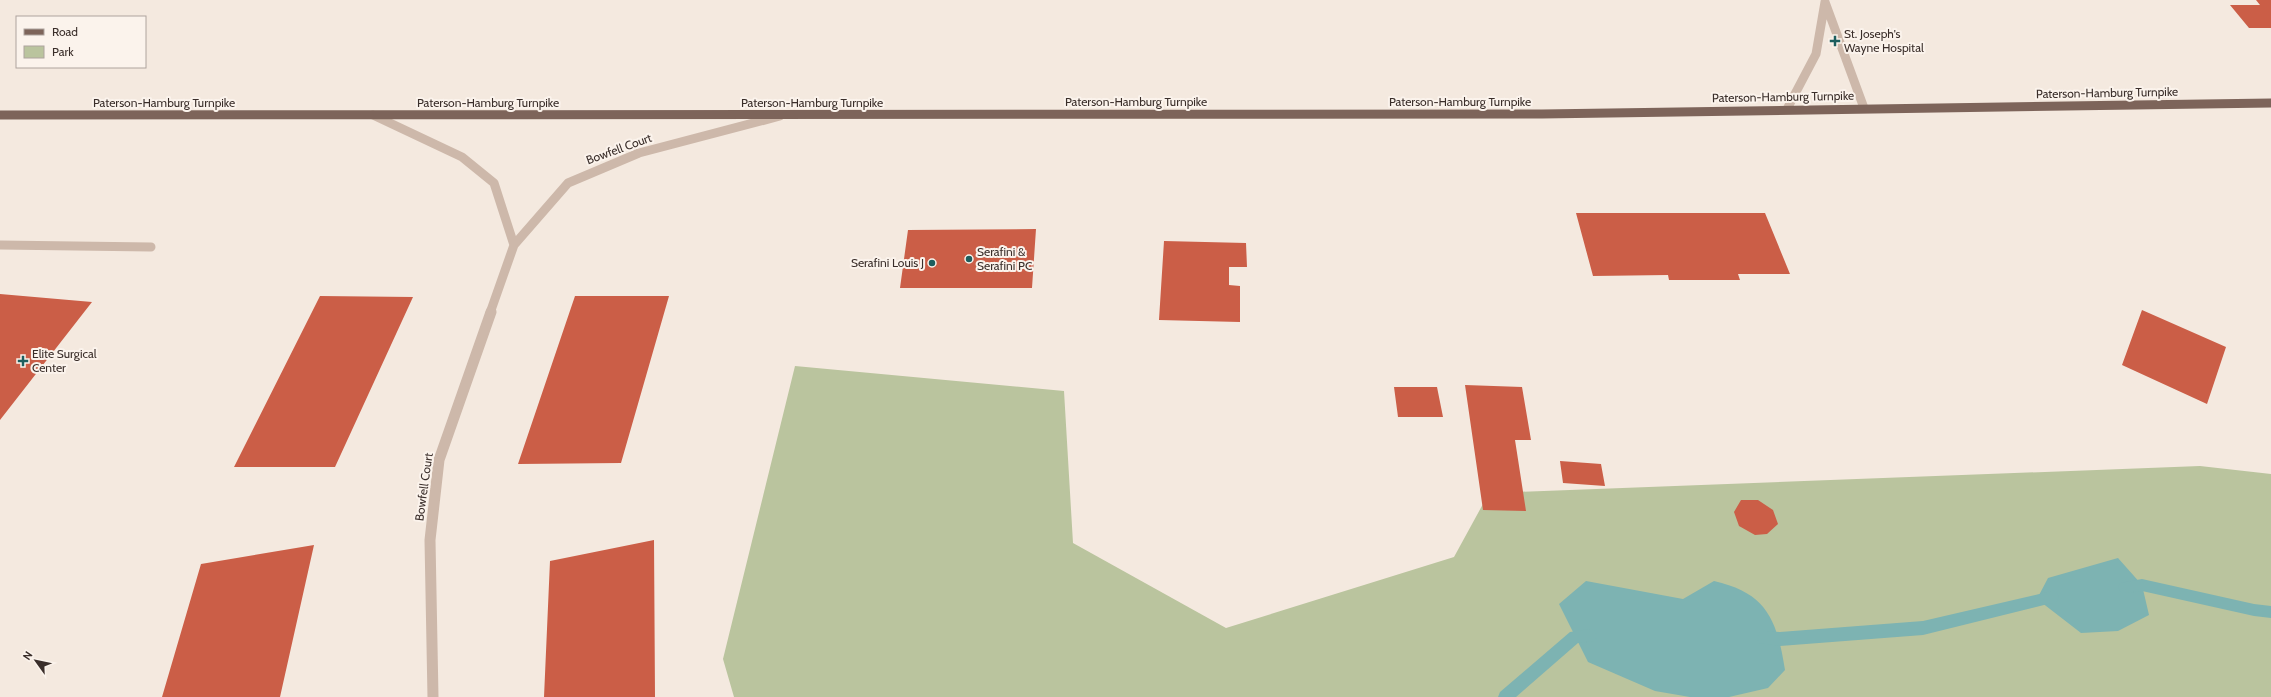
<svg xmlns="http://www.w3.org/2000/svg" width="2271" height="697" viewBox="0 0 2271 697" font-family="Cabin,sans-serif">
  <rect width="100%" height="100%" fill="#f4e9df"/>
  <path fill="#bac49e" d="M795,366l269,25 9,152 153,85 228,-71 35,-64 711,-27 71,8v223h-1537l-11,-38z"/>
  <path fill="#7db3b2" d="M2118,558l24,27 7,30 -31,16 -37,2 -44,-34 11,-21z
    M1586,581l97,18 31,-18c53,12 63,39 71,89l-17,18 -39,9h-39l-35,-6 -67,-29 -29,-58z"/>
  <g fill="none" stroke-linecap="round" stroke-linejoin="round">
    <path fill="#7db3b2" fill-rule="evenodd" d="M2142,579l112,25 17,2v12l-17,-2 -112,-25 -17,2 -5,-2 -2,-4 2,-4z
      M2052,591l5,2 2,4 -2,4 -5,2 -129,32 -143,11 -21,-3 -2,-5 2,-5 5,-2 16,1 143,-11z
      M1590,629l5,2 2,5 -2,5 -17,2 -62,54h-18l2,-5 70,-60z"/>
  </g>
  <path fill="#cb5e47" d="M2256,0h15v28h-22l-19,-23h30z
    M1576,213h189l25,61h-52l2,6h-71l-1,-5 -75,1z
    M1036,229l-4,59h-132l8,-58z
    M1164,241l82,2 1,24h-18v18l11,1v36l-81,-2z
    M0,294l92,8 -92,118z
    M320,296l93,1 -78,170h-101z
    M575,296h94l-48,167 -103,1z
    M2142,310l84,37 -19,57 -85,-39z
    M1465,385l57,2 9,53h-16l11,71 -43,-1z
    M1394,387h43l6,30h-45z
    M1560,461l41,3 4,22 -42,-3z
    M1741,500h17l15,10 5,14 -11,10 -12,1 -16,-9 -5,-14z
    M654,540l1,157h-111l6,-136z
    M314,545l-34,152h-118l39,-133z"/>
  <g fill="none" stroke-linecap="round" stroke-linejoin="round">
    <path stroke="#cdb8aa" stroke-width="9" d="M1825,2l39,106
      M1787,109l29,-55 9,-52
      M0,245l151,2"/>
    <path stroke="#cdb8aa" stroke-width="9" d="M373,115l89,42 32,26 20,62
      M490,313l24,-68 54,-62 71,-30 141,-37"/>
    <path stroke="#cdb8aa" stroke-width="11" d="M433,697l-3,-157 9,-80 52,-148"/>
    <path stroke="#7d645a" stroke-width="9" d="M0,115l1542,-1 729,-11"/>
  </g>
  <g fill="#1d5e5e" stroke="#fbf3ec" stroke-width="1.5">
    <path d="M1833 35h4v4h4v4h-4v4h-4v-4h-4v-4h4z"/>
    <circle cx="969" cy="259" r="4"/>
    <circle cx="932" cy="263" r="4"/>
    <path d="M21 355h4v4h4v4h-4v4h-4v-4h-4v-4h4z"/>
  </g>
  <g text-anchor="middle" stroke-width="4" stroke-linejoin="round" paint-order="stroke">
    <g font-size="12" fill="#3a2e2a" stroke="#fbf3ec" text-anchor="start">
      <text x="1844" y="38">St. Joseph's<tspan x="1844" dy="14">Wayne Hospital</tspan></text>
      <text x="977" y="256">Serafini &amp;<tspan x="977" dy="14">Serafini PC</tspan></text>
      <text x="924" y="267" text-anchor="end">Serafini Louis J</text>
      <text x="32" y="358">Elite Surgical<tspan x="32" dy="14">Center</tspan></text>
    </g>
    <g font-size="12" fill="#3a2e2a" stroke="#fbf3ec">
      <text transform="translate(2107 93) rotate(-1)" y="4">Paterson-Hamburg Turnpike</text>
      <text transform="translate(1783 97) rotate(-1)" y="4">Paterson-Hamburg Turnpike</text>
      <text x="1136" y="106">Paterson-Hamburg Turnpike</text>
      <text x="1460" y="106">Paterson-Hamburg Turnpike</text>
      <text x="164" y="107">Paterson-Hamburg Turnpike</text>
      <text x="488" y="107">Paterson-Hamburg Turnpike</text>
      <text x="812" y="107">Paterson-Hamburg Turnpike</text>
      <text transform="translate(619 149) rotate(-20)" y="4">Bowfell Court</text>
      <text transform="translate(424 487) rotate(-82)" y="4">Bowfell Court</text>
    </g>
  </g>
  <rect x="16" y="16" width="130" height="52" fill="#fbf3ec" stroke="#aea49e"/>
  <rect x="24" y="29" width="20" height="6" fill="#7d645a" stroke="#aea49e"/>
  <text x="52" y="36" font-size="12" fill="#3a2e2a">Road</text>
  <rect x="24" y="46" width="20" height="12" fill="#bac49e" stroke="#aea49e"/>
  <text x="52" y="56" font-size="12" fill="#3a2e2a">Park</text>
  <g transform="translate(36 661) rotate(303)" stroke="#fbf3ec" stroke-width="3" paint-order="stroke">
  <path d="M0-3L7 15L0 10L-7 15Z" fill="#3a2e2a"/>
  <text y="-6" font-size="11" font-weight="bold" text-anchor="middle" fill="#3a2e2a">N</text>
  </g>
</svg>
